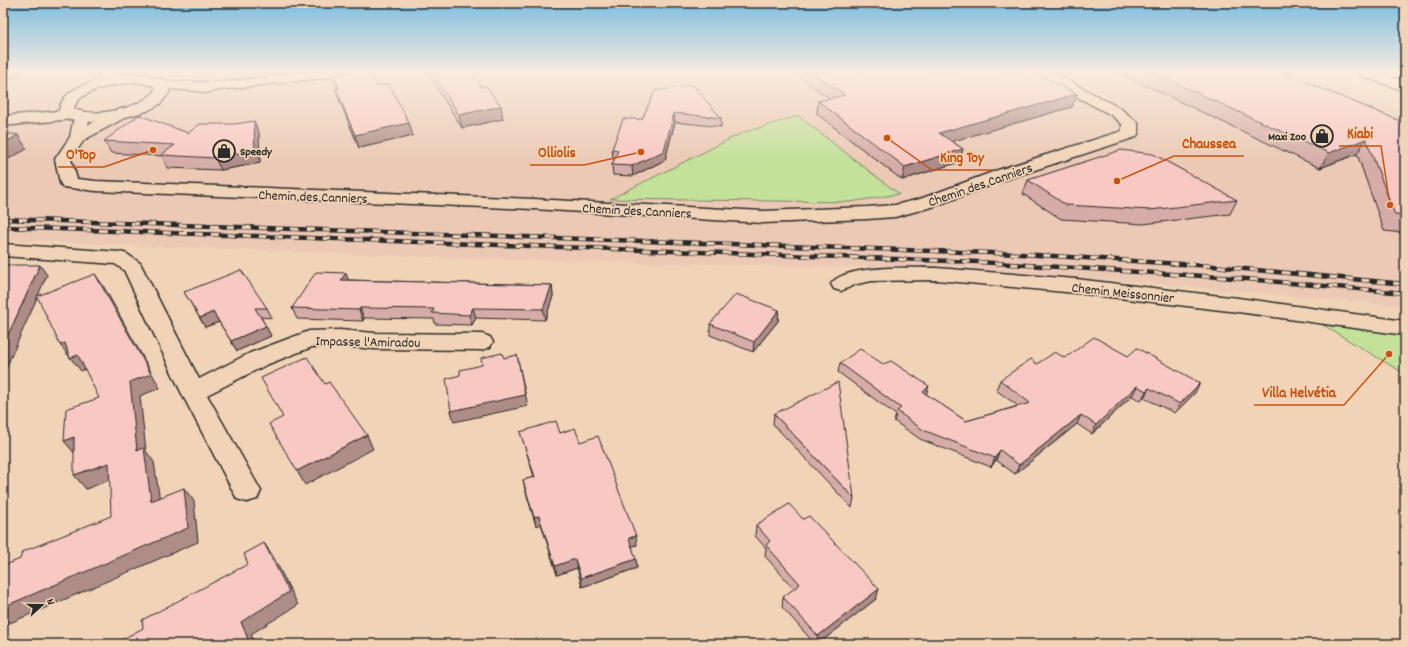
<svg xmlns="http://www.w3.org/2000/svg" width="1408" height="647" viewBox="0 0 1408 647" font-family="Dekko,sans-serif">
  <rect width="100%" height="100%" fill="#f1d4b7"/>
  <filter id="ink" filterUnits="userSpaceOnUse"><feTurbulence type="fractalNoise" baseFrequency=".025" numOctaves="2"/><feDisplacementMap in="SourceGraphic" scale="8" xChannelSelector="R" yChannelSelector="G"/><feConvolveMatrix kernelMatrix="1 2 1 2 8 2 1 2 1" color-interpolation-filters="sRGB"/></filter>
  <g filter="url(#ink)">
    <path fill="#ebc9b5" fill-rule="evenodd" d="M3,72h167l4,4 51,3 35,-2 35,-5h1010l100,40v194l-270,-24 -193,-13 -461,-10 -478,-19zM798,116l-22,85 -165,-2 131,-66z"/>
    <path fill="#c3e199" stroke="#778662" d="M170,72h125c-41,6 -80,8 -121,4z
      M798,116l101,78 -49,8 -240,-3 132,-66z
      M1323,325l82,9v40z"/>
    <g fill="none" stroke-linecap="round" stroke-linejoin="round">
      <g stroke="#2b2b2b" stroke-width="3">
        <path id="street" d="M96,72h18l17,4 2,3 -2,3c-10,3 -28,-1 -35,-10z
          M1034,72h19l68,37 17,14v11l-2,3 -126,41 -78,29 -37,10 -28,2 -104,4 -230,-14 -437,-18 -33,-4 -3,-4 -5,-24 15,-22 4,-20 2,-3 6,-2 6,2 2,3 -2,8 33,-16 5,2 3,3 -3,3 -42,23 -13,19 6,20 19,2 437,18 230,12 104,-4 28,-2 25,-6 78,-29 124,-39v-7l-11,-9 -75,-40z
          M3,244l117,8 7,2 13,9 59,116 51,-26 59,-22 31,-1 35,3 107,1 8,3 3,5 -3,5 -8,3 -107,-1 -35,-3 -28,1 -46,18 -59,30 54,96 -4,8 -10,3 -10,-3 -56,-107 -57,-122 -9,-6 -112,-8z
          M936,268l140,11 162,19 167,23v14l-167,-23 -162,-19 -140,-13 -64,1 -15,3 -16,7 -7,-2 -3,-5c13,-20 82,-16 105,-16z"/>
      </g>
      <g stroke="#2b2b2b" stroke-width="3">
        <path id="secondary" d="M299,72h48l-2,3 -5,1 -121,14 -14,3 -6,-2 -30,-2v4l-9,11 -13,7 -21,6 -18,3 -17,2 -18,-3 -70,7v-10l56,-5c2,-27 57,-38 79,-37 9,0 18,4 27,6 17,3 35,2 52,2 27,-1 55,-6 82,-10zM136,82l19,4 -1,6c-16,17 -58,26 -80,17 3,-20 45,-25 62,-27z"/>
      </g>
      <g stroke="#2b2b2b" stroke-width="3">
        <path id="highway" d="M1357,72h22l26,10v9l-46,-16z"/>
      </g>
      <use href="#street" fill="#f1d4b7" fill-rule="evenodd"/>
      <use href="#secondary" fill="#f1d4b7" fill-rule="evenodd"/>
      <use href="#highway" fill="#fedbac" fill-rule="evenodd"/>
      <g stroke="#2b2b2b" stroke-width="4.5">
        <path id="rail" d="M3,219l1018,35 192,12 192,18
          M3,227l975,35 257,16 170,15"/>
      </g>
      <use href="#rail" stroke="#f1d4b7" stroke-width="3" stroke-dasharray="8" stroke-linecap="butt"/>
    </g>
    <path fill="#d5aca8" stroke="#2b2b2b" d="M429,72h42l32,47 -41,9 -32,-51z
      M793,72h241l43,22 -5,13 -120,34 11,8 -4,13 -57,18 -85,-66 1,-13 12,-2z
      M1117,72h164l124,51v110l-21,-2 -27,-77 -37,14z
      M333,76l44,10 36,50 -54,12 -19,-46 -4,-13 2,-1z
      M655,91l66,27v9l-46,-5 -10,38 -32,16 -20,-1 -1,-10 3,-6h-2l-1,-10 30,-30z
      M188,133h71l1,30 -39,7 -53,-2 -6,-12 -51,-3 -7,-12z
      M1028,180l209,20 -7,14 -87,10 -82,-5 -38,-25z
      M348,280l204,5 1,11 -8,24 -69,-2 -4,7 -37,-1 -1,-5 -70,-1 -1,3 -66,-2 -5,-11z
      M184,292l83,16 5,10 -11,-1 10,19 -34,15 -18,-29 -14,5z
      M779,310l-1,11 -25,31 -43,-17v-11z
      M1128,356l67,37 -20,20 -31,-15 -3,3 -9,-5 -40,38 -15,-10 -62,50 -19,-14 -5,7 -71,-28 -26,-18 2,-6 -58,-43 2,-9 86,31 40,27 52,-15 -22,-16 4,-10 37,-16 28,-6z
      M774,414l80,84 -2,10 -79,-84z
      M520,432l40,1 20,9 57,103 -5,1 5,22 -55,19 -5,-19 -20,7 -16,-51 -5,2 -11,-37 -2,-9 11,-3 -11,-36z
      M756,525l120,74 -58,45h-3l-33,-37 1,-10 11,-8 -29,-33 1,-8 -11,-12z"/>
    <path fill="#ae8c88" stroke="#2b2b2b" d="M3,72h19v2l-19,9z
      M1077,94l-5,13 -136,39 3,-13z
      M501,106l2,13 -41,9 -3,-13z
      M674,113l1,9 -10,38 -32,16 -1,-10z
      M254,121l5,12 1,30 -39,7 -6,-12z
      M409,123l4,13 -54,12 -4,-13z
      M18,135l9,14 -24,13v-18z
      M1366,139l-9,15 -37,14 9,-15z
      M963,149l-4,13 -57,18 3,-13z
      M40,265l7,10 -44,100 3,4 -3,8v-41z
      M346,273l3,10 -8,-3z
      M95,274l9,13 56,101 -20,8 6,55 8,11 8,52 -11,-13 -14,-51z
      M552,285l1,11 -8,24 -2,-11z
      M360,308l4,10 -1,3 -4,-11z
      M473,308l3,10 -4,7 -3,-10z
      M779,310l-1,11 -25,31 1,-10z
      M213,312l6,10 -14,5 -5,-9z
      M266,326l5,10 -34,15 -6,-10z
      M65,343l13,12 10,13 -7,3 -21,-26z
      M517,355l11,51 -74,16 -3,-11z
      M1200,383l-5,10 -20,20 5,-9z
      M929,386l-3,9 -3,-3z
      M1137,386l-5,10 -40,38 4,-9z
      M1149,388l-5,10 -3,3 5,-10z
      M1081,415l-4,9 -62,50 4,-9z
      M367,435l6,14 -68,36 -8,-14z
      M74,437l1,17 -11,-13z
      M1000,450l-4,10 -5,7 4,-9z
      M109,463l11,13 -34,13 -12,-14z
      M184,488l10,13 4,41 -195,84v-19z
      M539,516l2,8 -5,2 -2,-9z
      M636,536l1,9 -7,2 -1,-9z
      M264,543l9,13 25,49 -47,29 4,10h-5l-9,-22z
      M575,559l2,9 -20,7 -2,-9z
      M636,559l1,9 -55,19 -1,-9z
      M879,589l-3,10 -58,45h-2l2,-8z"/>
    <path fill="#f8c8c3" stroke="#2b2b2b" d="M349,72h21l7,14 12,-2 20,39 -54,12 -19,-46 3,-1 -6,-12z
      M432,72h39l10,15 5,-1 15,20 -42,9z
      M812,72h222l43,22 -138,39 24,16 -58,18 -87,-66 27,-6z
      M1151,72h130l124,51v93l-10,-1 -29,-76 -37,14z
      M693,85l28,33 -47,-5 -10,38 -32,15 -20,-1 6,-15 -6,-1 11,-30h19l13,-28z
      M139,115l49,18 12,-9h35l19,-3 1,29 -40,8 -54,-3 14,-10 -71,-4z
      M3,133l15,2 -15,9z
      M1121,150l32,4 84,46 -87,10 -84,-5 -38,-25z
      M3,265h37l-37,81z
      M241,270l26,38h-12l11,18 -35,15 -18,-29 -13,6 -16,-26z
      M316,272l30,1 -5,7 211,5 -9,24 -70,-1 -4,7 -37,-2 2,-4 -74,-1 -1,2 -67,-2z
      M95,274l56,100 -21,8 7,68 7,-2 7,53 33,-13 4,40 -185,79v-41l17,-7 2,-7 89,-36 -2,-53 -35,12v-38l-10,4 2,-32 33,-11 -21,-43 -8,3 -5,-15 -5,2 -23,-49z
      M736,294l43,16 -25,32 -44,-18z
      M1094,337l34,19 9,-8 63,35 -20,21 -31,-16 -3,3 -9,-5 -41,39 -15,-10 -62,50 -19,-15 -5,8 -72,-28 -26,-19 4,-3 -61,-45 20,-14 23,15 8,-3 38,25 -6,6 43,29 64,-18 -30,-23 31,-21 6,5 18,-12 10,6z
      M502,353l2,5 13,-3 8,40 -74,16 -5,-32 14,-4v-5l22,-5 -1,-7z
      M307,357l18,27 4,-2 38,53 -70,36 -28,-47 14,-7 -22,-39z
      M838,382l16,116 -80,-84z
      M556,421l4,12 15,-5 5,14 18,-6 38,100 -7,2 7,21 -55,19 -6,-19 -20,7 -16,-50 -5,1 -11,-37 12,-3 -15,-45z
      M789,504l14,15 6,-3 70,73 -61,47 -35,-39 17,-13 -34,-39 4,-4 -14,-16z
      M264,543l25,49 -48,30 9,22h-136l29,-16 -1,-8 106,-56 -4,-10z"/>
  </g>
  <linearGradient id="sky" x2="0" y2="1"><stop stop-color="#7cbde0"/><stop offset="0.44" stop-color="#f9ecdf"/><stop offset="1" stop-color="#f9ecdf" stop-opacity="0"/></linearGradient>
  <rect width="1408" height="163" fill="url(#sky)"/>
  <defs>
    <g id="shop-ring" transform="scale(1.15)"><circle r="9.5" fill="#f1d4b7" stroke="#2b2b2b" stroke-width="1.5"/><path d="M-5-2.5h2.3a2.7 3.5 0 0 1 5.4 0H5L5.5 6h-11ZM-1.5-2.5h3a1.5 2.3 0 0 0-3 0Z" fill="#2b2b2b"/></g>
  </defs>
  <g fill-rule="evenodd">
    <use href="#shop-ring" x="1322" y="136"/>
    <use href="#shop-ring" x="224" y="151"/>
  </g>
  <g text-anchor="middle" stroke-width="3.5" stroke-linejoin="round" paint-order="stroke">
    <g font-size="12" font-weight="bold" fill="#2b2b2b" stroke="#f1d4b7" text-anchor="end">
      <text x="1306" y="140">Maxi Zoo</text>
      <text x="240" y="155" text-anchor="start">Speedy</text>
    </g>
    <g font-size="14" fill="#2b2b2b" stroke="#f1d4b7">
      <text transform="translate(980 184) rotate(-19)" y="5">Chemin des Canniers</text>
      <text transform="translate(313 196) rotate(2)" y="5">Chemin des Canniers</text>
      <text transform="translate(637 210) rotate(3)" y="5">Chemin des Canniers</text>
      <text transform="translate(1123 292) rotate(6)" y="5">Chemin Meissonnier</text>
      <text transform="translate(368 341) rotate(1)" y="5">Impasse l'Amiradou</text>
    </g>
  </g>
  <path fill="none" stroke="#cc5211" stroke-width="1.5" d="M1390 205L1381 146H1339M1117 181L1174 156H1244M641 152L584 165H530M153 150L104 167H58M887 138L932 170H992M1389 354L1344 405H1254"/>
  <g fill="#cc5211" stroke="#f1d4b7" stroke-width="1.5">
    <circle cx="1390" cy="205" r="4"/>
    <circle cx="1117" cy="181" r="4"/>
    <circle cx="641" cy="152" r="4"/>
    <circle cx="153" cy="150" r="4"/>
    <circle cx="887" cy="138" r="4"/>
    <circle cx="1389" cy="354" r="4"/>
  </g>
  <g font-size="15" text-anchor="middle" font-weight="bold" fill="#cc5211" stroke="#f1d4b7" stroke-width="3.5" stroke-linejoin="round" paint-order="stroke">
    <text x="1360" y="138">Kiabi</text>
    <text x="1209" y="148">Chaussea</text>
    <text x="557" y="157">Olliolis</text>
    <text x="81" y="159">O'Top</text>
    <text x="962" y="162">King Toy</text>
    <text x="1299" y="397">Villa Helvétia</text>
  </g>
  <rect width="1408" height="647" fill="none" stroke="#f1d4b7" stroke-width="16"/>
  <rect x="8" y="8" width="1392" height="631" fill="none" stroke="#2b2b2b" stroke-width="1.5" filter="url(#ink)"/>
  <g transform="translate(42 605) rotate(69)" stroke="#f1d4b7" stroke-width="3" paint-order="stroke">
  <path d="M0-3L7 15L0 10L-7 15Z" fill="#2b2b2b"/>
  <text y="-6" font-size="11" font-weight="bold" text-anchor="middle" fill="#2b2b2b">N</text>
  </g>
</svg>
